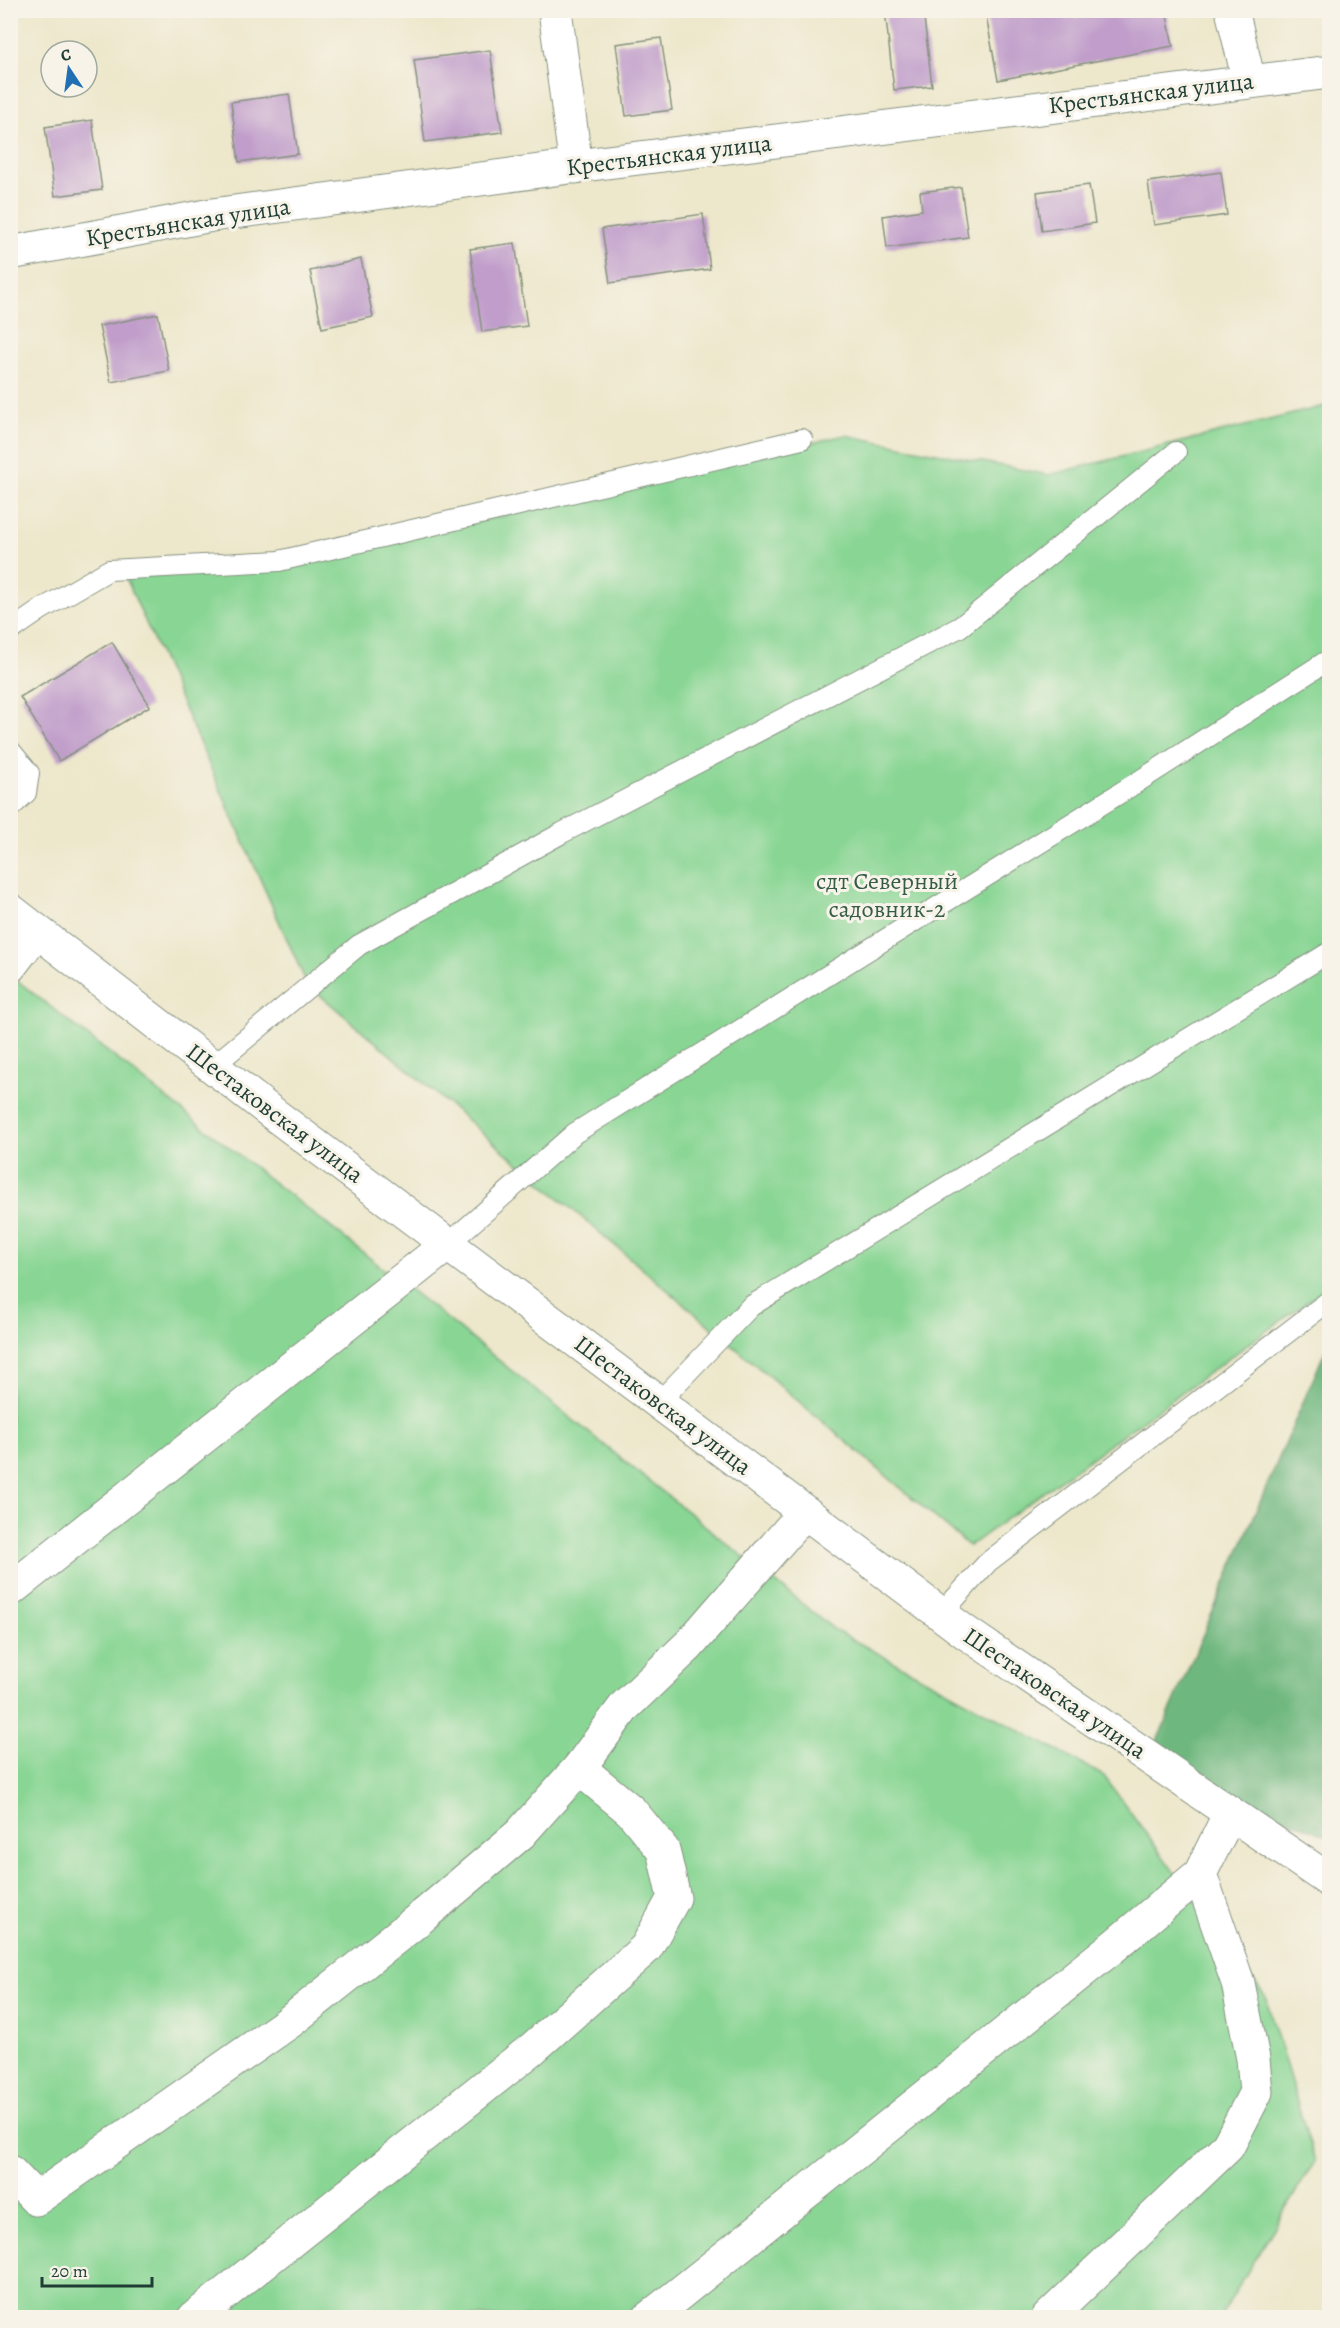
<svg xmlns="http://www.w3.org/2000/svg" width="1340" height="2328" viewBox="0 0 1340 2328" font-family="Alegreya,serif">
  <rect width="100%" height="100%" fill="#f7f3e8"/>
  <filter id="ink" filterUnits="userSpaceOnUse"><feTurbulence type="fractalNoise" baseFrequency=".0167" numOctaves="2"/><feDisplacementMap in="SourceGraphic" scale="12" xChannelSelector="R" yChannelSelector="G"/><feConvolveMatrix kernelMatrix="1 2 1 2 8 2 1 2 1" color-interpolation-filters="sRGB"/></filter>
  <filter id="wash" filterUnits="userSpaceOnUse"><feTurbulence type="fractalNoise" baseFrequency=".008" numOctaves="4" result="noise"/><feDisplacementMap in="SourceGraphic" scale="24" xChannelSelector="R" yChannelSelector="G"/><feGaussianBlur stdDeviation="1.35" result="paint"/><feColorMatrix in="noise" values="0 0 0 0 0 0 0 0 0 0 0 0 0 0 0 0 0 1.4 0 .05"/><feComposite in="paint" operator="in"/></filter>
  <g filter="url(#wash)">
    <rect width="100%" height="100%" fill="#ede7cb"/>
    <path fill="#89d694" stroke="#548a64" stroke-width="1.5" d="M1329,405v881l-360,260 -662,-562 -182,-408 152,-7 568,-134 204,40z
      M10,975l436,343 389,312 269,146 161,220 50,165 -95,156h-1209z"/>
    <path fill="#6eb77e" stroke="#467a59" stroke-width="1.5" d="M1329,1342v495l-181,-75z"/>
    <g id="blocks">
      <path fill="#c09dca" d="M885,10h38l9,76 -38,4z
        M985,10h59l1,4 30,-4 1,8 38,-8h52l7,36 -175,34z
        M661,38l11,72 -46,6 -10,-72z
        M490,50l12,82 -77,10 -11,-82z
        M289,94l9,60 -59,8 -8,-60z
        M92,120l10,70 -47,6 -10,-69z
        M1221,172l6,43 -73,10 -6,-43z
        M1089,185l6,38 -53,8 -5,-39z
        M961,187l7,50 -81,11 -4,-32 39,-6 -2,-18z
        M703,214l7,55 -100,14 -8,-54z
        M515,243l12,83 -45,6 -12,-83z
        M361,259l12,58 -51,11 -12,-57z
        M158,314l11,57 -58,11 -12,-56z
        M112,642l38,64 -91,55 -39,-64z"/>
    </g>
  </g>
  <g filter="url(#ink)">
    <use href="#blocks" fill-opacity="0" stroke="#869280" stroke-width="1.5"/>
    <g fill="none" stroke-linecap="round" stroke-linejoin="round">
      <g stroke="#869280" stroke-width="22">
        <path id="service" d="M10,631l32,-22 67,-39 170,-9 523,-122
          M10,750l19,23 -3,20 -16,15
          M213,1066l146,-121 203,-112 398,-206 216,-175
          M448,1244l127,-111 561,-350 194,-124
          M659,1402l92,-96 579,-354
          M941,1614l47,-52 342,-262"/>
      </g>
      <g stroke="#869280" stroke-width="35">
        <path id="minor" d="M555,10l21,157
          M1232,10l17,71
          M10,253l202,-38 395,-53 723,-90
          M10,966l27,-35
          M10,1590l438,-346
          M10,2172l26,27 252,-176 136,-108 96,-81 59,-66 46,-62 64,-61 116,-133
          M194,2318l338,-269 114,-101 28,-50 -11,-48 -32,-39 -52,-43
          M649,2318l465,-372 86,-72 30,-61
          M1048,2318l180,-172 28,-54 -3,-33 -15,-76 -38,-109"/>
      </g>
      <g stroke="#869280" stroke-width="35">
        <path id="secondary" d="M10,910l265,205 690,517 365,249"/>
      </g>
      <use href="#service" stroke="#fff" stroke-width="20"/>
      <use href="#minor" stroke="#fff" stroke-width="33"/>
      <use href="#secondary" stroke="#fff" stroke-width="33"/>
    </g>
  </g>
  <g text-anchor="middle" stroke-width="6" stroke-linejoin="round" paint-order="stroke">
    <g font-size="24" fill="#1f3d34" stroke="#f7f3e8">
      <text transform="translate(1151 93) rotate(-7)" y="8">Крестьянская улица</text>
      <text transform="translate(669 155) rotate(-7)" y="8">Крестьянская улица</text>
      <text transform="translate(188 222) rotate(-9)" y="8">Крестьянская улица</text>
      <text transform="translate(275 1113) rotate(37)" y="8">Шестаковская улица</text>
      <text transform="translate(663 1405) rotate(37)" y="8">Шестаковская улица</text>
      <text transform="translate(1055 1693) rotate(34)" y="8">Шестаковская улица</text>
    </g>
    <g font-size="24" fill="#345c47" stroke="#f7f3e8">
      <text x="887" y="889">сдт Северный<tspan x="887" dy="28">садовник-2</tspan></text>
    </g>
  </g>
  <rect width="1340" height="2328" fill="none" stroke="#f7f3e8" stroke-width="36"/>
  <g transform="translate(69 69) rotate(347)"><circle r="28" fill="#f7f3e8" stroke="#a1aaa0" stroke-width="1.5"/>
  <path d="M0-4.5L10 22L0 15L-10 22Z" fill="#1f6fb2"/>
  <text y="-9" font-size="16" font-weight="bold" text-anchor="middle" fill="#1f3d34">С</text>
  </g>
  <path d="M42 2277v9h110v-9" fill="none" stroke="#1f3d34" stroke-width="3"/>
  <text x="51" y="2277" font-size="18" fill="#1f3d34" stroke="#f7f3e8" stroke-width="4.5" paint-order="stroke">20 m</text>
</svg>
